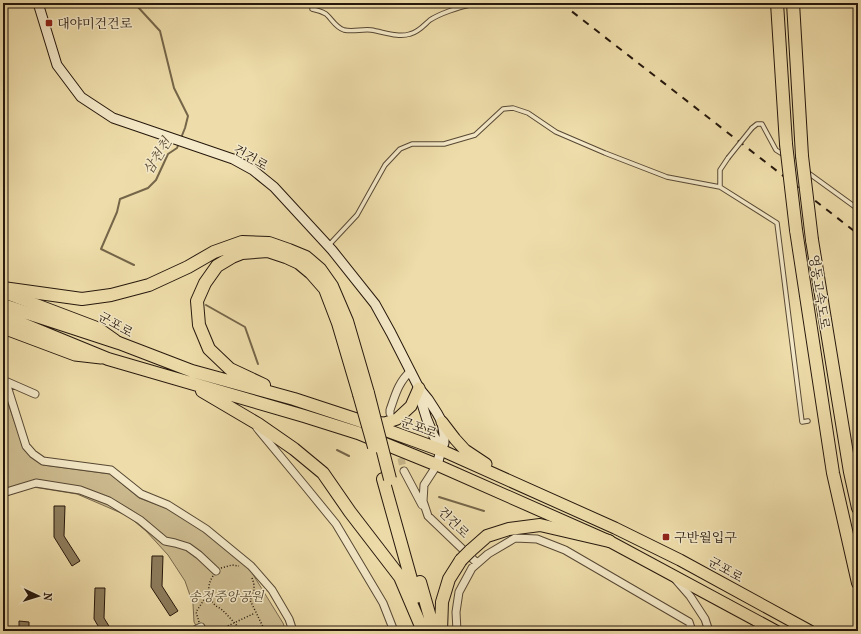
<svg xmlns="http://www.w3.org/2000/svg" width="861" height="634" viewBox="0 0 861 634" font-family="'IM FELL French Canon','Noto Serif KR',serif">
  <rect width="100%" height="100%" fill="#eda"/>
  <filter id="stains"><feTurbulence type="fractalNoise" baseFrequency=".005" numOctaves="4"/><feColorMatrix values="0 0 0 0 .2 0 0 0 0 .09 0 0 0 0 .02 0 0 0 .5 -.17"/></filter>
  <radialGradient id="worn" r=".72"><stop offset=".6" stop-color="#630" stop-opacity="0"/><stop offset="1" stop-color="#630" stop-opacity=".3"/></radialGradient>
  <path fill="#ccbb8f" stroke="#78694e" d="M3,389l21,60 8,9 11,7 67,9 29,24 27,10 38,23 45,37 34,55 3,8h-87l-5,-9 -1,-18 -8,-23 -17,-26 -22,-24 -18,-15 -51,-22 -44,-7 -30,10z"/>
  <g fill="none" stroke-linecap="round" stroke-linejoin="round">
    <path stroke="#75664a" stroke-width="2" d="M137,3v3l23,25 14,57 14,28 -3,12 -4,10
      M134,265l-33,-16 16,-37 3,-13 28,-11 8,-8 12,-26 9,-6 2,-5
      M206,305l39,22 13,37
      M337,450l12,6
      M439,497l45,14"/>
  </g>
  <path fill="#8e7e5e" stroke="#25170c" d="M54,506h11l-1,30 16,25 -8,5 -18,-29z
    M152,556h11l-1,30 16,25 -8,5 -19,-29z
    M95,588h10l-1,30 8,13h-11l-7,-12z
    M19,621l10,1v9h-10z"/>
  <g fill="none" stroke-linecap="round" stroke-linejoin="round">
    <path stroke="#c6b58a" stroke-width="7" stroke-dasharray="7 3.5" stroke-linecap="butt" d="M391,417l13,54"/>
    <g stroke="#574834" stroke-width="5.5">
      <path id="lane" d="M312,9c5,1 9,2 14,5 6,5 9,13 18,16 9,2 18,-1 27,0 13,2 27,8 39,4 9,-2 14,-9 20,-14 9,-6 29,-13 40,-15 10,-2 21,2 30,-2
        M752,128l5,-4h5l14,26 8,5
        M807,172l51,37
        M720,187v-17l8,-12
        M329,245l28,-30 28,-50 15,-16 12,-5h32l31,-9 28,-26 10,-1 15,5 28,19 49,21 62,24 53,10 57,36 25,199 6,-1"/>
    </g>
    <g stroke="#574834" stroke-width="9">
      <path id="street" d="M3,380l32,14
        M3,383l5,6 18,57 7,8 10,7 68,9 30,24 27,11 38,24 45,37 21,24 17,29 4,12
        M390,413v-3c5,-14 8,-28 21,-39
        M257,428l48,58 31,38 47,79 11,28
        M437,465l-13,20 -1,16 5,15 49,47
        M404,471l18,34
        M3,493l33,-10 44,7 29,11 31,19 25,21 10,2 13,4 11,8 17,16
        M676,580l14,16 15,23 4,12
        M193,631l8,-4
        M457,631l-1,-19 3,-20 13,-24 16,-14 27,-16 22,1 28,11 124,72 3,9"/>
    </g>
    <g stroke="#25170c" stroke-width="11">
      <path id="secondary" d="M38,3l19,62 24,32 32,21 120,41 20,11 21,17 58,63 43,54 16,29 28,55 9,11 9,14 5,9 2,12v9l-3,7 -4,15
        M419,389c3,20 12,43 22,61"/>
    </g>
    <g stroke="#25170c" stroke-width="13">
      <path id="primary" d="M3,292l95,36 17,12
        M3,328l72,27 26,3
        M369,422l16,1 12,-4 14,-13 8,-18
        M442,422l13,17 10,11 21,14
        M441,450l174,78 65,32 130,71
        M437,465l172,76 167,90"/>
    </g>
    <g stroke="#25170c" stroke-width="14">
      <path id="highway" d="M777,3l9,141
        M793,3l9,153
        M796,230l37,243 25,110
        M812,240l38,232 8,36
        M3,288l79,11 29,-4 38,-10 39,-18 26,-15 28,-10 27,1 20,7 17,7 14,12 12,17 15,35 21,72
        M3,305l116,38 73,28 102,28 67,22 80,29
        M3,316l105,43 196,57 54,17 79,32
        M264,385l-34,-16 -21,-20 -10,-24 -2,-24 8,-18 12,-17 15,-9 10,-4 26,-2 18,6 13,6 12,10 14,16 13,34 21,71
        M202,391l56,33 36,25 29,24 27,39 50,65 23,54
        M383,479l33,118
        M470,551l17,-15 22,-7 31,-4 69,16
        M420,582l14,49
        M441,631l1,-29 7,-23 12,-19"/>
    </g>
    <path stroke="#25170c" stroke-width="1.5" stroke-dasharray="1 2" stroke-linecap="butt" d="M221,568l11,-3 7,1
      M213,576c-6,9 -6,21 2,29 2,2 5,3 7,5 7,6 13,14 20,21
      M252,578c3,7 3,15 -2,22l15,31
      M199,622l-3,-10 13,-20
      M217,631l38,-18"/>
    <use href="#lane" stroke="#f4e9c8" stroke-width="3.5"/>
    <use href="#street" stroke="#f4e9c8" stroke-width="7"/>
    <use href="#secondary" stroke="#f4e9c8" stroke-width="9"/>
    <use href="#primary" stroke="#eda" stroke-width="11"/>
    <use href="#highway" stroke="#eda" stroke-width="12"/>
    <path stroke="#25170c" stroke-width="2" stroke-dasharray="7 7" stroke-linecap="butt" d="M561,3l297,231"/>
    <g stroke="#574834" stroke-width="5.5" stroke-linecap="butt">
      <path id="lane-bridge" d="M728,158l24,-30"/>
    </g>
    <g stroke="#25170c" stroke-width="14" stroke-linecap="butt">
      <path id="highway-bridge" d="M786,144l10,86
        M802,156l10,84
        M368,393l22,86
        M359,394l15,53
        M461,560l9,-9"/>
    </g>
    <use href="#lane-bridge" stroke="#f4e9c8" stroke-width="3.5"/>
    <use href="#highway-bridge" stroke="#eda" stroke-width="12"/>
  </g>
  <g fill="#8f2418" stroke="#f4e9c8" stroke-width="1.5">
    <rect x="45" y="19" width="8" height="8" rx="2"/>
    <rect x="662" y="533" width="8" height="8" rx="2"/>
  </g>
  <g text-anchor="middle" stroke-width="3" stroke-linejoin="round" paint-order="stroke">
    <g font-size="13" fill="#25170c" stroke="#f4e9c8" text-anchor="start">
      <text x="57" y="28">대야미건건로</text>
      <text x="674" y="542">구반월입구</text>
    </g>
    <g font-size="13" fill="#25170c" stroke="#f4e9c8">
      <text transform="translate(251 157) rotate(30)" y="5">건건로</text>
      <text transform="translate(820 292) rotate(81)" y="5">영동고속도로</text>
      <text transform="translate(116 324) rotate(29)" y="5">군포로</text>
      <text transform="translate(419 427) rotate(20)" y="5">군포로</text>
      <text transform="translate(454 522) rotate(45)" y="5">건건로</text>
      <text transform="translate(726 569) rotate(29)" y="5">군포로</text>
    </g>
    <g font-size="13" font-style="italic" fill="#574833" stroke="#f4e9c8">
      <text x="226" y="601">송정중앙공원</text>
    </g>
    <g font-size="14" font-style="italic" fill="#5a4b36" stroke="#f4e9c8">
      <text transform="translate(157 156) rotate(-58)" y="5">삼천천</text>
    </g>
  </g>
  <rect width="861" height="634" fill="none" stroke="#eda" stroke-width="16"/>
  <rect x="4" y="4" width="853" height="626" fill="none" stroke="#25170c" stroke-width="2"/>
  <rect x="8" y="8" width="845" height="618" fill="none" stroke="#25170c"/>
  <g transform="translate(38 596) rotate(94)" stroke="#f4e9c8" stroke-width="3" paint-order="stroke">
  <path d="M0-3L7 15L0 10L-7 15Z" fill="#25170c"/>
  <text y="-6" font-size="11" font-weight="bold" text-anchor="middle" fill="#25170c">N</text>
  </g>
  <rect width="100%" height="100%" filter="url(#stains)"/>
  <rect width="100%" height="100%" fill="url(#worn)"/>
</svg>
